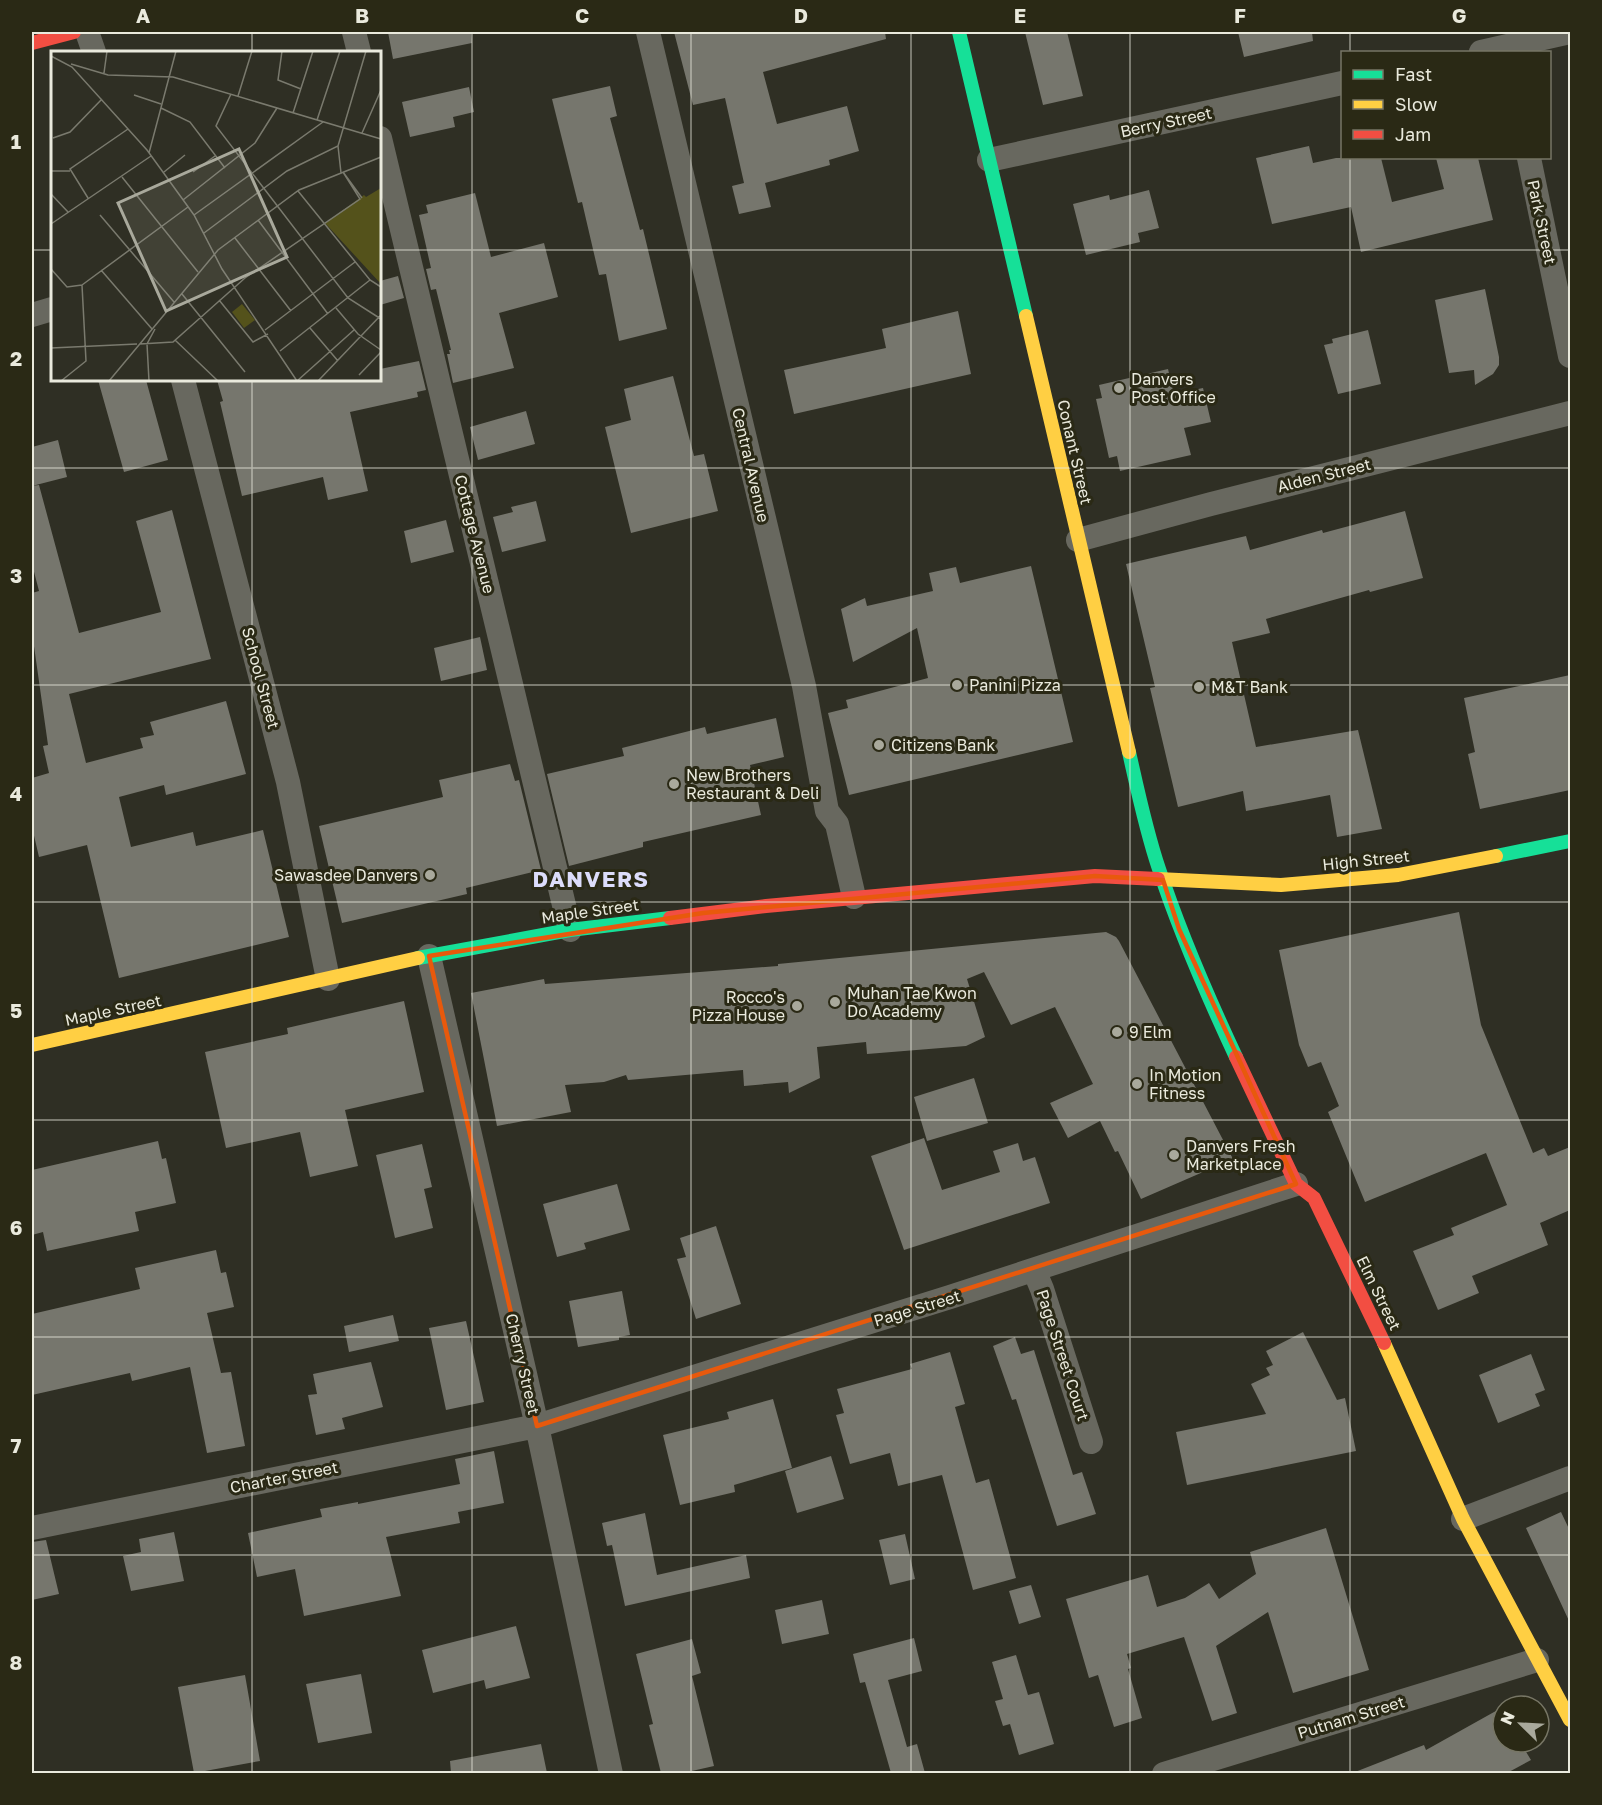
<svg xmlns="http://www.w3.org/2000/svg" width="1602" height="1805" viewBox="0 0 1602 1805" font-family="'Golos Text',sans-serif">
  <rect width="100%" height="100%" fill="#2f2f24"/>
  <path fill="#76766d" d="M388,32h83l1,11 -79,16z
    M674,32h211l1,7 -123,33 14,52 70,-18 12,45 -30,9 1,5 -65,18 6,24 -32,7 -7,-28 12,-3 -19,-85 -32,7z
    M1025,32h42l16,64 -40,9z
    M1238,32h74l1,9 -69,16z
    M610,86l7,30 -7,2 30,112 3,-1 24,100 -48,12 -13,-67 -7,1 -17,-73 -4,1 -26,-104z
    M469,87l5,25 -21,5 2,10 -45,10 -8,-35z
    M1309,146l4,17 23,-5h45l11,44 52,-13 -8,-31h42l15,62 -132,32 -10,-45 -79,17 -16,-66z
    M1149,190l10,38 -21,5 2,9 -54,13 -13,-51 36,-9 1,5z
    M475,193l16,64 53,-14 14,54 -59,16 15,55 -61,15 -6,-29h3l-1,-4h2l-15,-61 -5,1 -5,-21 5,-1 -12,-53 9,-2 -2,-8z
    M398,276l6,22 -24,7v-24z
    M1485,289l14,68v8l-6,9 -18,11 -1,-15 -25,3 -14,-73z
    M958,311l13,63 -177,40 -10,-44 102,-22 -4,-19z
    M1368,330l13,54 -43,10 -14,-49 9,-2 -1,-4z
    M419,361l7,29 -9,2 1,5 -68,15 18,79 -40,9 -5,-23 -81,19 -22,-94 3,-1 -6,-21h163v-11z
    M1168,369l6,25 29,-6 8,34 -27,6 7,27 -71,16 -3,-15 -8,2 -13,-59 6,-1 -3,-13z
    M673,376l21,80 10,-2 14,57 -87,22 -26,-106 26,-7 -7,-31z
    M98,380h48l22,80 -44,12z
    M526,411l9,33 -57,16 -8,-33z
    M58,440l9,37 -35,9 7,-1 40,148 82,-21 -25,-91 36,-11 39,149 -142,35 17,69 57,-15 -3,-10 14,-3 -4,-13 76,-21 20,73 -80,21 -2,-10 -45,12 12,50 62,-15 3,14 67,-16 26,107 -170,41 -32,-133 -48,12 -7,-30v-49l17,-5 -6,-27 5,-1 -16,-113v-39l7,-2 -7,-27v-117z
    M536,501l10,40 -44,11 -9,-35 20,-5 -2,-5z
    M1405,511l18,67 -53,14 -1,-2 -103,29 4,14 -38,9 24,105 102,-17 24,99 -45,8 -7,-42 -84,16 -3,-20 -65,16 -28,-119 5,-1 -29,-123 120,-28 4,14 72,-20 1,3z
    M446,520l8,32 -43,11 -7,-32z
    M1031,566l42,176 -224,53 -21,-82 20,-5 -2,-8 82,-22 -11,-50 -64,34 -12,-53 24,-11 2,8 66,-15 -4,-18 27,-6 4,16z
    M480,637l7,33 -46,11 -7,-33z
    M1570,675v115l-90,19 -12,-55 7,-2 -11,-54z
    M776,718l8,39 -34,8 11,50 -118,27v5l-74,19 -22,-92 77,-18 -2,-8 83,-21 2,7z
    M510,764l5,17 4,-1 22,90 -75,18 1,6 -125,29 -23,-97 124,-29 -4,-17z
    M1459,912l22,113 52,128 11,-5 4,8 22,-9v63l-30,13 8,22 -76,31 7,17 -41,17 -25,-59 41,-16 -3,-7 56,-23 -21,-52 -121,49 -37,-90 11,-6 -18,-44 -13,5 -9,-22 -20,-95z
    M1106,932l10,5 3,4 114,218 -92,40 -23,-48 -3,1 -15,-31 -32,17 -18,-35 43,-19 -38,-77 -44,18 -27,-53 -17,7 18,58 -19,9 -99,8 -1,-12 -49,5 3,31 -31,15 -1,-11 -44,4 -1,-16 -115,10 -2,-5 -22,7 -39,3 6,27 -74,14 -26,-133 73,-14 1,5 233,-18v-2z
    M404,1001l20,91 -79,18 13,56 -48,11 -10,-45 -74,16 -21,-96 83,-18 -1,-6z
    M974,1078l14,45 -61,18 -13,-44z
    M924,1138l18,52 58,-18 -7,-21 25,-8 5,18 12,-4 15,46 -146,47 -33,-94z
    M158,1141l4,18 4,-1 10,45 -41,9 4,19 -92,20 -4,-19 -11,3v-65z
    M422,1144l10,43 -8,2 9,39 -38,10 -19,-83z
    M617,1184l13,46 -46,13 2,6 -29,8 -14,-53z
    M716,1226l25,78 -45,15 -19,-60 9,-2 -6,-19z
    M216,1250l5,23 5,-1 8,35 -27,6 14,60 10,-1 14,74 -38,7 -17,-86 -58,14 -2,-8 -98,22v-81l108,-25 -5,-21z
    M622,1291l8,44 -11,2v3l-41,7 -9,-46z
    M393,1315l6,26 -50,11 -5,-26z
    M466,1321l18,81 -38,8 -17,-82z
    M1303,1332l34,68 8,-2 11,53 -169,34 -11,-53 90,-18 -15,-30 19,-9 -4,-7 7,-3 -7,-14z
    M1015,1337l6,17 13,-4 39,125 9,-3 14,42 -39,12 -41,-127 -4,1 -19,-54z
    M950,1352l15,52 -10,3 21,76 13,-4 27,99 -43,12 -31,-115 -44,11 -8,-33 -40,11 -14,-49 8,-2 -7,-24 75,-20 -2,-5z
    M1531,1354l14,36 -10,4 5,12 -42,17 -19,-48z
    M371,1362l12,45 -41,11 3,11 -29,6 -8,-40 9,-1 -4,-20z
    M773,1399l19,69 -58,17 1,7 -55,13 -17,-70 66,-16 -2,-7z
    M494,1451l10,52 -46,9 2,11 -74,14 15,59 -97,20 -9,-47 -38,8 -9,-44 74,-16 -2,-8 38,-7v2l102,-20 -5,-25z
    M831,1456l13,43 -47,14 -12,-42z
    M1561,1512l9,19v92l-44,-95z
    M645,1513l12,62 89,-20 4,23 -125,28 -13,-61 -5,1 -5,-23z
    M1326,1528l43,142 -76,23 -25,-81 -52,34 21,67 -25,8 -28,-84 -57,17 4,14 -3,1 14,49 -28,9 -16,-52 -9,3 -23,-79 82,-24 9,32 28,-9 24,-15 10,16 37,-25 -6,-22z
    M174,1532l10,49 -53,10 -8,-35 18,-4 -2,-13z
    M905,1534l10,45 -25,6 -11,-45z
    M46,1540l13,54 -27,6v-58z
    M1031,1585l10,32 -22,7 -10,-33z
    M822,1600l7,34 -47,10 -7,-34z
    M516,1626l14,52 -44,11 -2,-9 -51,13 -11,-43z
    M914,1638l8,33 -34,9 19,67 10,-3 8,29h-34l-26,-91 -5,1 -7,-29z
    M692,1639l9,34 -9,3 22,90 -31,7h-22l-12,-48 4,-1 -17,-70z
    M1016,1655l12,40 11,-3 15,52 -35,11 -9,-31 -7,2 -8,-25 8,-2 -11,-37z
    M361,1674l11,59 -54,10 -12,-59z
    M245,1675l15,86 -66,12 -16,-86z
    M1503,1707v35h17l11,18 -24,13h-151l-1,-1 69,-27 2,5z
    M541,1744l6,29h-96l-1,-12z"/>
  <g fill="none" stroke-linecap="round" stroke-linejoin="round">
    <path stroke="#68685f" stroke-width="24" d="M87,32l7,20
      M354,32l5,20
      M648,32l156,654 23,125 10,13 17,73
      M1481,52l89,-20
      M380,138l190,792
      M1529,158l41,198
      M989,160l353,-77
      M32,315l20,-6
      M183,380l105,402 40,197
      M1078,540l133,-36 359,-91
      M429,956l108,470 74,348
      M1034,1270l8,19 49,153
      M1463,1519l107,-41
      M32,1528l505,-102 413,-129 346,-113
      M1164,1774l373,-114"/>
    <path stroke="#16e098" stroke-width="14" d="M959,32l67,284
      M1129,752c9,40 17,79 30,117 21,64 48,126 77,188
      M1496,856l74,-15
      M418,958l152,-28 100,-12"/>
    <path stroke="#ffcf43" stroke-width="14" d="M1026,316l103,436
      M1158,879l123,6 117,-10 98,-19
      M32,1045l386,-87
      M1384,1343l79,176 107,201"/>
    <path stroke="#f24e42" stroke-width="14" d="M32,43l42,-11
      M670,918l96,-12 329,-30 63,3
      M1236,1057l60,127 18,14 70,145"/>
  </g>
  <path fill="none" stroke="#e8590c" stroke-width="4.5" stroke-linejoin="round" d="M1095,876l68,4 16,49 117,255 -759,242 -108,-470 274,-43z"/>
  <path fill="none" stroke="#eaeadd" stroke-width="1.5" stroke-opacity="0.55" d="M252,32v20M472,32v1742M691,32v1742M911,32v1742M1130,32v1742M1350,32v20M1350,158v1616M32,250h20M380,250h1190M252,380v1394M32,468h1538M32,685h1538M32,902h1538M32,1120h1538M32,1337h1538M32,1555h1538"/>
  <g fill="#a9a99c" stroke="#2a2915" stroke-width="2">
    <circle cx="1119" cy="388" r="6"/>
    <circle cx="957" cy="685" r="6"/>
    <circle cx="1199" cy="687" r="6"/>
    <circle cx="879" cy="745" r="6"/>
    <circle cx="674" cy="784" r="6"/>
    <circle cx="430" cy="875" r="6"/>
    <circle cx="835" cy="1002" r="6"/>
    <circle cx="797" cy="1006" r="6"/>
    <circle cx="1117" cy="1032" r="6"/>
    <circle cx="1137" cy="1084" r="6"/>
    <circle cx="1174" cy="1155" r="6"/>
  </g>
  <g text-anchor="middle" stroke-width="6" stroke-linejoin="round" paint-order="stroke">
    <g font-size="16" fill="#eaeadd" stroke="#2a2915">
      <text transform="translate(1166 122) rotate(-12)" y="6">Berry Street</text>
      <text transform="translate(1542 222) rotate(78)" y="6">Park Street</text>
      <text transform="translate(1075 452) rotate(77)" y="6">Conant Street</text>
      <text transform="translate(751 465) rotate(77)" y="6">Central Avenue</text>
      <text transform="translate(1324 475) rotate(-14)" y="6">Alden Street</text>
      <text transform="translate(475 534) rotate(76)" y="6">Cottage Avenue</text>
      <text transform="translate(261 678) rotate(75)" y="6">School Street</text>
      <text transform="translate(1366 860) rotate(-6)" y="6">High Street</text>
      <text transform="translate(590 911) rotate(-8)" y="6">Maple Street</text>
      <text transform="translate(113 1010) rotate(-12)" y="6">Maple Street</text>
      <text transform="translate(1379 1293) rotate(64)" y="6">Elm Street</text>
      <text transform="translate(917 1308) rotate(-17)" y="6">Page Street</text>
      <text transform="translate(1063 1355) rotate(72)" y="6">Page Street Court</text>
      <text transform="translate(523 1364) rotate(77)" y="6">Cherry Street</text>
      <text transform="translate(284 1477) rotate(-11)" y="6">Charter Street</text>
      <text transform="translate(1351 1717) rotate(-17)" y="6">Putnam Street</text>
    </g>
    <g font-size="16" fill="#eaeadd" stroke="#2a2915" text-anchor="start">
      <text x="1131" y="385">Danvers<tspan x="1131" dy="18">Post Office</tspan></text>
      <text x="969" y="691">Panini Pizza</text>
      <text x="1211" y="693">M&amp;T Bank</text>
      <text x="891" y="751">Citizens Bank</text>
      <text x="686" y="781">New Brothers<tspan x="686" dy="18">Restaurant &amp; Deli</tspan></text>
      <text x="418" y="881" text-anchor="end">Sawasdee Danvers</text>
      <text x="847" y="999">Muhan Tae Kwon<tspan x="847" dy="18">Do Academy</tspan></text>
      <text x="785" y="1003" text-anchor="end">Rocco's<tspan x="785" dy="18">Pizza House</tspan></text>
      <text x="1129" y="1038">9 Elm</text>
      <text x="1149" y="1081">In Motion<tspan x="1149" dy="18">Fitness</tspan></text>
      <text x="1186" y="1152">Danvers Fresh<tspan x="1186" dy="18">Marketplace</tspan></text>
    </g>
    <g font-size="22" font-weight="bold" letter-spacing="1.5" fill="#dcdcf9" stroke="#2a2915">
      <text x="591" y="887">DANVERS</text>
    </g>
  </g>
  <g transform="translate(51 51)">
    <rect width="330" height="330" fill="#2f2f24"/>
    <path d="M330,137v96l-56,-61 39,-28 2,2zM191,253l13,16 -11,8 -12,-16z" fill="#54521b"/>
    <path fill="none" stroke="#7a7a6e" stroke-width="1.5" d="M231,0l-4,29 23,9M0,5l21,11 75,83 47,65 28,54 75,112M20,13l37,11 65,2 208,62M53,22l3,-22M180,43l-15,32 132,172 33,21M83,44l27,9M187,45l14,-45M110,57l29,14 35,46M242,62l20,-62M266,69l23,-69M311,82l19,-43M2,87l17,-6 32,-33M287,95l3,27M98,102l27,-102M0,120h19M113,121l21,-17M142,121l22,-16M292,121l19,26M71,126l76,95M247,140l72,89 11,7M0,143l17,18M37,147l-18,-29 58,-40M132,149l72,-57 22,-35M49,164l74,87M143,164l129,-93M207,169l70,94M0,173l100,-68M153,182l83,-62 51,-25 28,-95M184,187l56,73M0,218l16,18 15,-2M50,219l51,59M131,243l63,78M168,249l34,42 15,-8M285,257l22,26 23,16M259,277l28,33M214,279l90,-68M124,289l43,41M89,293l33,-2 72,-64 115,-79 -17,-27M0,297l86,-4M229,300l90,-71M308,324l22,-23M10,330l25,-20 -4,-76 106,-78M58,330l109,-131 81,-60 82,-33M98,330l-2,-37 8,-15M246,330l57,-51M267,330l63,-66"/>
    <path fill="#a9a99c" fill-opacity="0.15" stroke="#a9a99c" stroke-width="3" d="M188,98l48,108 -121,54 -48,-108z"/>
    <rect width="330" height="330" fill="none" stroke="#eaeadd" stroke-width="3"/>
  </g>
  <rect width="1602" height="1805" fill="none" stroke="#2a2915" stroke-width="66"/>
  <rect x="1341" y="51" width="210" height="108" fill="#2a2915" stroke="#777665" stroke-width="1.5"/>
  <rect x="1353" y="70" width="30" height="9" fill="#16e098" stroke="#777665" stroke-width="1.5"/>
  <text x="1395" y="81" font-size="18" fill="#eaeadd">Fast</text>
  <rect x="1353" y="100" width="30" height="9" fill="#ffcf43" stroke="#777665" stroke-width="1.5"/>
  <text x="1395" y="111" font-size="18" fill="#eaeadd">Slow</text>
  <rect x="1353" y="130" width="30" height="9" fill="#f24e42" stroke="#777665" stroke-width="1.5"/>
  <text x="1395" y="141" font-size="18" fill="#eaeadd">Jam</text>
  <g transform="translate(1521 1724) rotate(294)"><circle r="28" fill="#2a2915" stroke="#777665" stroke-width="1.5"/>
  <path d="M0-4.5L10 22L0 15L-10 22Z" fill="#a9a99c"/>
  <text y="-9" font-size="16" font-weight="bold" text-anchor="middle" fill="#eaeadd">N</text>
  </g>
  <rect x="33" y="33" width="1536" height="1739" fill="none" stroke="#eaeadd" stroke-width="2"/>
  <g font-size="20" text-anchor="middle" font-weight="bold" fill="#eaeadd">
    <text x="143" y="23">A</text>
    <text x="362" y="23">B</text>
    <text x="582" y="23">C</text>
    <text x="801" y="23">D</text>
    <text x="1020" y="23">E</text>
    <text x="1240" y="23">F</text>
    <text x="1459" y="23">G</text>
    <text x="16" y="149">1</text>
    <text x="16" y="366">2</text>
    <text x="16" y="583">3</text>
    <text x="16" y="801">4</text>
    <text x="16" y="1018">5</text>
    <text x="16" y="1235">6</text>
    <text x="16" y="1453">7</text>
    <text x="16" y="1670">8</text>
  </g>
</svg>
